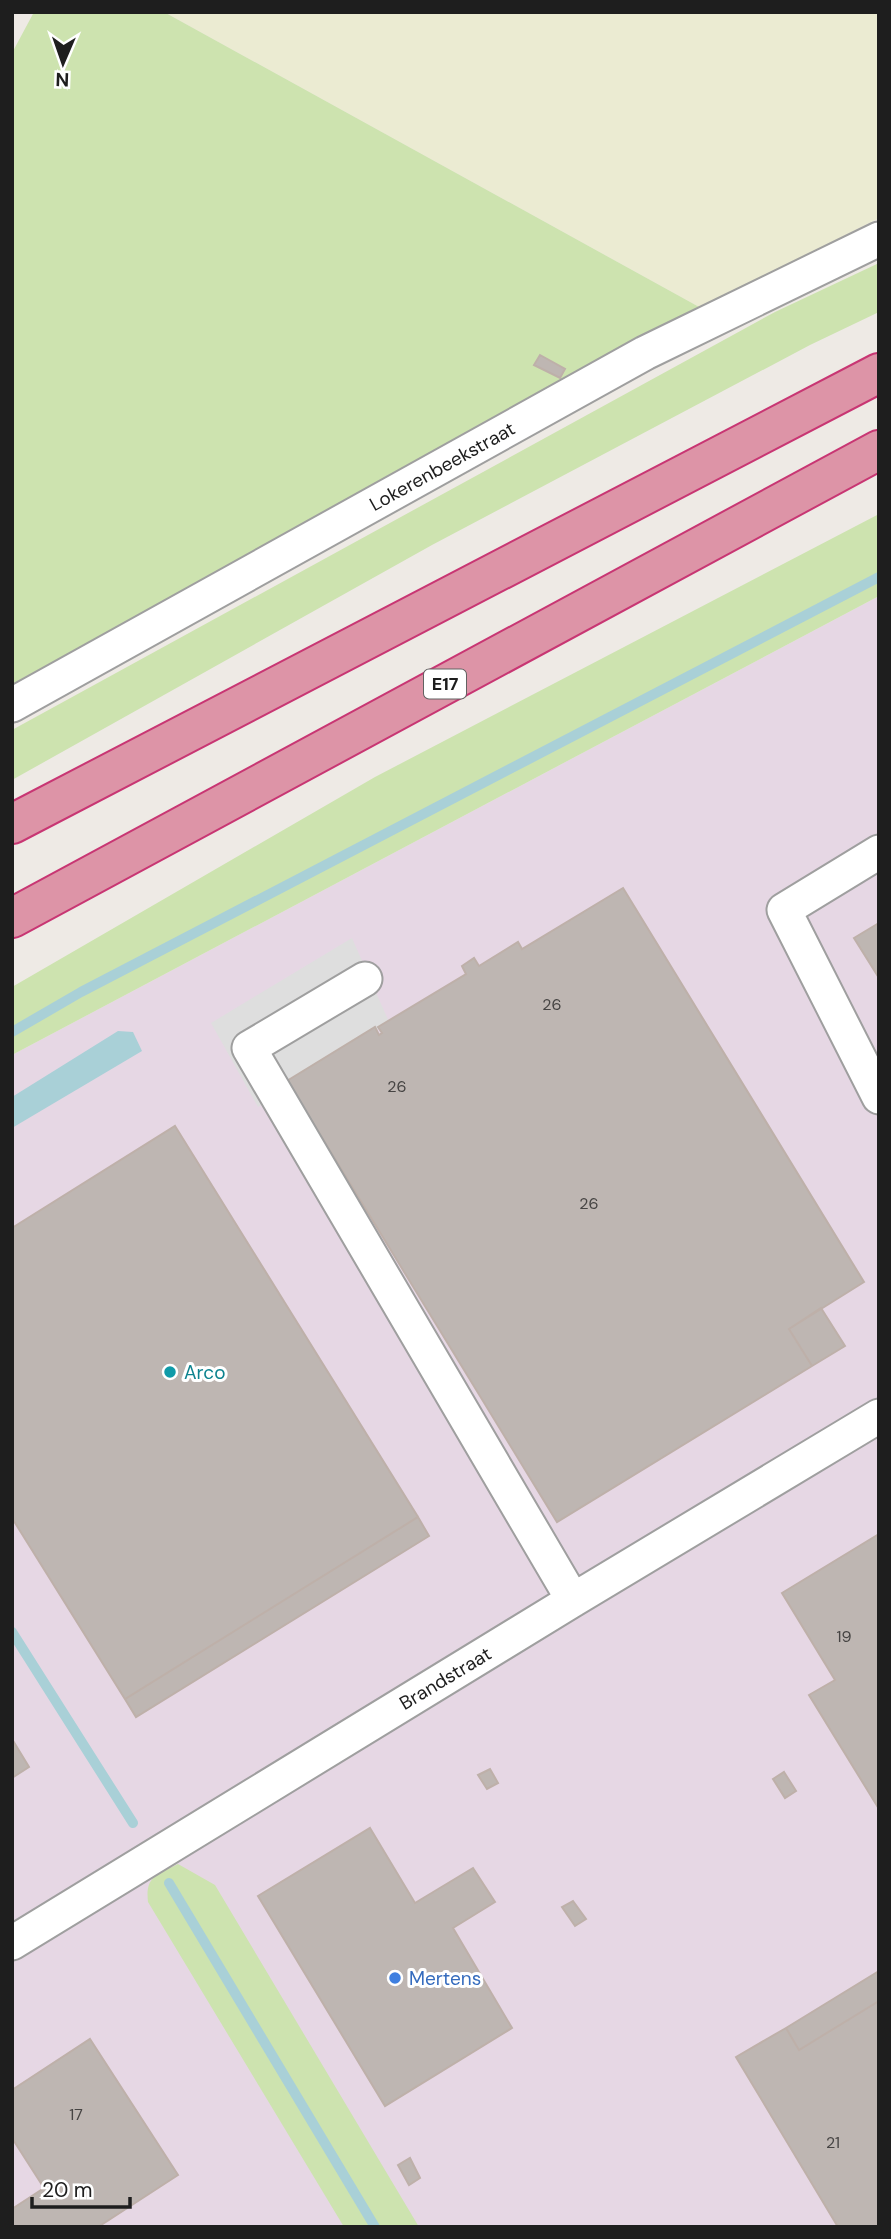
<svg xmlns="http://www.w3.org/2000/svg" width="891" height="2239" viewBox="0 0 891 2239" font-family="'DM Sans',sans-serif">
  <rect width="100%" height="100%" fill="#eeeae5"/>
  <path fill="#e6d7e4" d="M879,596v1631h-867v-1172z"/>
  <path fill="#ebebd2" d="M164,12h715v206l-178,90z"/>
  <path fill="#cde3af" d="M34,12h130l537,296 -689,379v-634z
    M879,263v49l-69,33 -378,200 -420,235v-50l763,-418z
    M879,514v82l-867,459v-68l363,-210z
    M178,1864l37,21 204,342h-75l-196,-325c-3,-26 9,-27 30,-38z"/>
  <path fill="#dedede" d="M352,938l37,84 -131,85 -47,-84z"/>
  <path fill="#a9d0d7" d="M118,1031l15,1 9,19 -130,77v-31z"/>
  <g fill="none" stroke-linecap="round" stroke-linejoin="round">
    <path stroke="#a9d0d7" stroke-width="10" d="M12,1032l69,-40 798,-415
      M12,1632l121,191
      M169,1883l206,344"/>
  </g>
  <path fill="#beb6b2" stroke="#beb0a9" stroke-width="2" d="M540,355l25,14 -5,9 -26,-13z
    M623,888l241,394 -75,47 23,37 -255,156 -247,-404 -10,6 -23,-37 98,-60 4,8 3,-2 -4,-6 88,-53 -4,-8 12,-8 5,8 39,-24 4,7z
    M879,923v55l-25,-40z
    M175,1126l243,391 -293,182 -113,-181v-290z
    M821,1308l24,38 -33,20 -23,-37z
    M418,1517l11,19 -293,181 -11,-18z
    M879,1534v275l-70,-114 26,-15 -53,-87z
    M12,1739l17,28 -17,11z
    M490,1769l8,14 -11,6 -9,-14z
    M784,1772l12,19 -11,7 -12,-19z
    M370,1828l45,75 58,-35 22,34 -42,26 59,100 -127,78 -127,-210z
    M573,1901l13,18 -11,7 -13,-19z
    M879,1971v30l-80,49 -13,-22z
    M879,2001v226h-41l-102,-170 50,-29 13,22z
    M90,2039l88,136 -80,52h-86v-18l32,-21 -32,-50v-48z
    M410,2158l10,20 -11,7 -11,-20z"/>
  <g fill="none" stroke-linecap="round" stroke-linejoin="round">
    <g stroke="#9f9f9f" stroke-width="37">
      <path id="minor" d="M12,705l633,-352 234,-114
        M879,852l-95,58 95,187
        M365,979l-116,69 324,552
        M12,1943l561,-343 306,-184"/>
    </g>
    <g stroke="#c83673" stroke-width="42">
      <path id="highway" d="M12,824l867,-451
        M12,918l867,-468"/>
    </g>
    <use href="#minor" stroke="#fff" stroke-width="33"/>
    <use href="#highway" stroke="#dd94a7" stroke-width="38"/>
  </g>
  <circle fill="#0f9aa8" stroke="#fff" stroke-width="2.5" cx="170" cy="1372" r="7"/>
  <circle fill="#3f7fe0" stroke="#fff" stroke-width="2.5" cx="395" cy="1978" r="7"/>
  <g text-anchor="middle" stroke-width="6" stroke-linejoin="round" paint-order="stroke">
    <g font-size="16" fill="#464443">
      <text x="552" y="1010">26</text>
      <text x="397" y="1092">26</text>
      <text x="589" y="1209">26</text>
      <text x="844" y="1642">19</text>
      <text x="76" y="2120">17</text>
      <text x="833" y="2148">21</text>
    </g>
    <rect fill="#fff" stroke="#626262" stroke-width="2" x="424" y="669.5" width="42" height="29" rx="5"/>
    <g font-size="18" font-weight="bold" fill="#1e1e1e">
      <text x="445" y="690">E17</text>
    </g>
    <g font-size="19" fill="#1e1e1e" stroke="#fff">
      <text transform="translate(442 466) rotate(-29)" y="7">Lokerenbeekstraat</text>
      <text transform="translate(445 1678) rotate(-31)" y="7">Brandstraat</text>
    </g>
    <g font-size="19" fill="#0d838f" stroke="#fff" text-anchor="start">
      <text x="184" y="1379">Arco</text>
    </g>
    <g font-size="19" fill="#366cbe" stroke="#fff" text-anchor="start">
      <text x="409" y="1985">Mertens</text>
    </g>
  </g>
  <rect width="891" height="2239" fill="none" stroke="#1e1e1e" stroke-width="28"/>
  <g transform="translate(63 63) rotate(182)" stroke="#ffffff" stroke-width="5" paint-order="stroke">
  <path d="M0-5L12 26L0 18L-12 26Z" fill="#1e1e1e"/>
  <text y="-10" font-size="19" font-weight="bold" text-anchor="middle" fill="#1e1e1e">N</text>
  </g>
  <path d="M32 2197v10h98v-10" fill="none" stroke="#1e1e1e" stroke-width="3.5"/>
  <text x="42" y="2197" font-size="21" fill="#1e1e1e" stroke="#ffffff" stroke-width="5" paint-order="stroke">20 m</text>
</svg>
